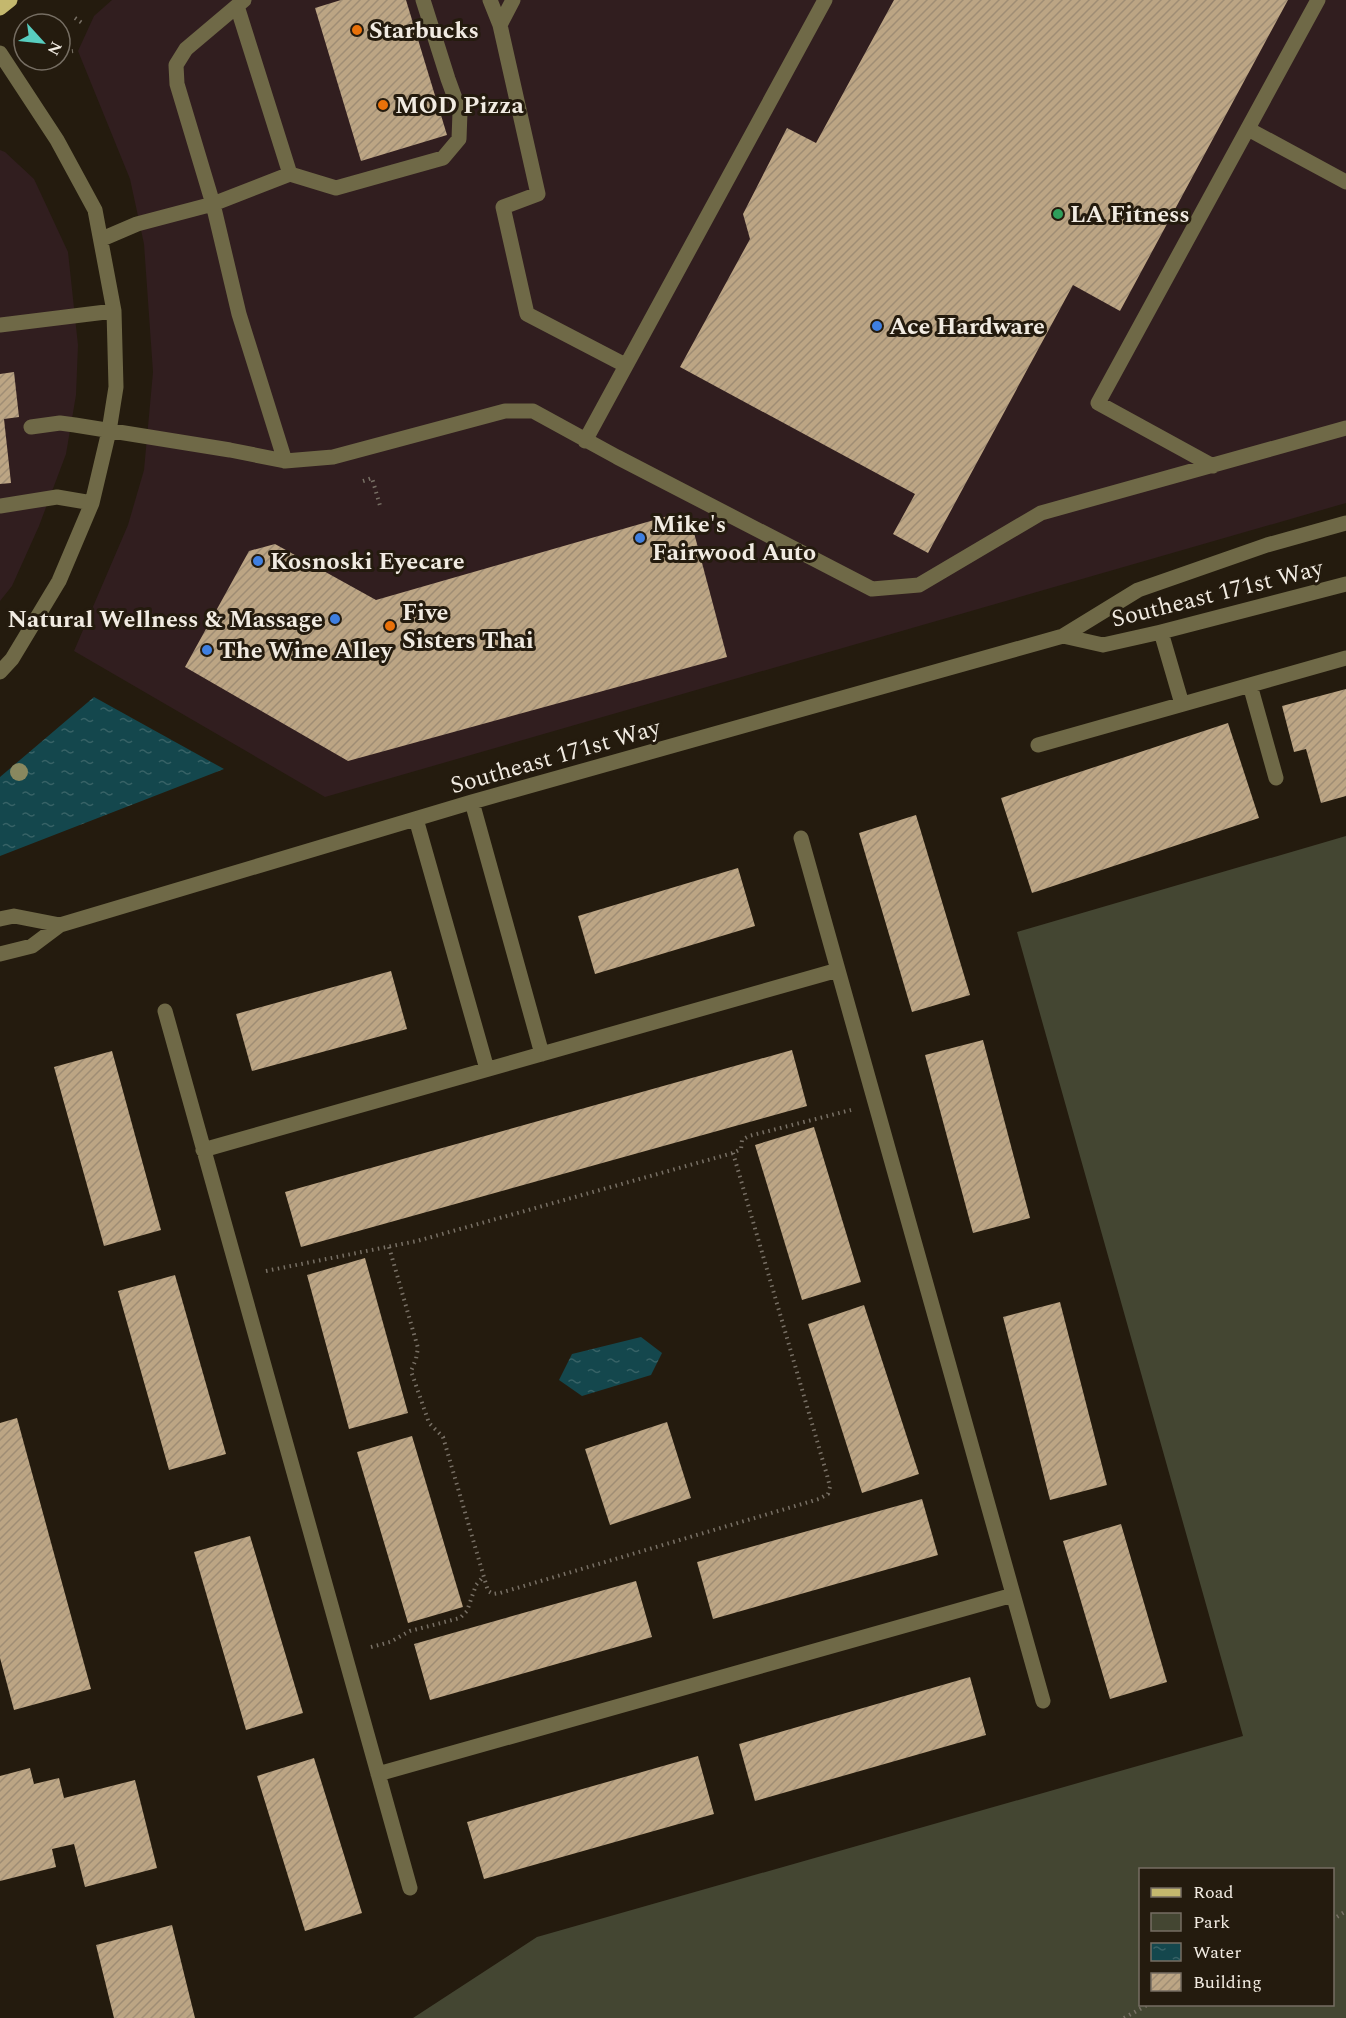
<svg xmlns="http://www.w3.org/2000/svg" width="1346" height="2018" viewBox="0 0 1346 2018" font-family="Spectral,serif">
  <defs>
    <pattern id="water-ripples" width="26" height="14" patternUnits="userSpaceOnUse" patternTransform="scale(1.5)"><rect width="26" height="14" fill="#14474d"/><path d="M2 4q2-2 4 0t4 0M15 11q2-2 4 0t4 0" fill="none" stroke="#376266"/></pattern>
    <pattern id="building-hatch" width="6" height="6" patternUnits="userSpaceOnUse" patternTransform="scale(1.5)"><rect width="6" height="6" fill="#bca584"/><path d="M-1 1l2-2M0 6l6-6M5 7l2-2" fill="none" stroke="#9f8d74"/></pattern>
  </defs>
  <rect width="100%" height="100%" fill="#241b0e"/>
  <path fill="#311e1f" d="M112,0h1234v503l-1021,294 -251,-146 54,-126 16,-55 9,-98 -9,-128 -14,-65 -52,-128 16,-35z
    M0,150l5,2 29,27 34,73 10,93 -2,50 -10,59 -27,72 -27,60 -12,15z"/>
  <path fill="#444632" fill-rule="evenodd" d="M1346,836v1182h-933l124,-81 706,-201 -226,-804zM1140,1870h192v134h-192z"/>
  <path fill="url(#water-ripples)" d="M94,697l130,72 -224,87v-79z
    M641,1337l21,16 -11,22 -69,21 -23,-16 13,-26z"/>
  <path fill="url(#building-hatch)" d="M341,0h65l41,135 -86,26 -46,-153z
    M894,0h394l-168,311 -47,-26 -145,268 -35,-19 22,-40 -235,-127 70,-128 -7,-25 44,-86 29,15z
    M14,372l5,45 -15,2 7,64 -11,1v-110z
    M668,516l25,13 34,128 -379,104 -163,-94 64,-116 26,-7 101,56z
    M1346,689v107l-25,7 -15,-54 -12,3 -12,-46z
    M1228,723l31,95 -227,75 -31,-95z
    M916,815l54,180 -58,17 -53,-179z
    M738,868l17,58 -160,48 -17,-58z
    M391,971l16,58 -155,42 -16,-57z
    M983,1040l47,178 -57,15 -48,-178z
    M792,1050l15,56 -506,141 -16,-55z
    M112,1051l49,179 -57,16 -50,-179z
    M814,1127l47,155 -59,18 -47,-155z
    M365,1258l43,155 -59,16 -42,-154z
    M175,1275l51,179 -57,16 -51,-179z
    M1060,1302l47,183 -57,15 -47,-183z
    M864,1305l55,169 -57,19 -54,-169z
    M17,1418l74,271 -77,21 -14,-52v-235z
    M667,1422l24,76 -81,27 -25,-76z
    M412,1436l51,171 -55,16 -51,-171z
    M922,1499l16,56 -225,64 -16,-57z
    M1121,1524l46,158 -57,17 -47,-158z
    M250,1536l53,177 -57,17 -52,-178z
    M636,1581l16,56 -222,63 -16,-56z
    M970,1677l16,58 -231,66 -16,-57z
    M698,1756l16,58 -230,65 -17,-57z
    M314,1758l48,155 -57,18 -48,-155z
    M30,1768l4,16 25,-6 5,20 71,-18 22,88 -72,19 -11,-43 -22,5 4,18 -56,14v-105z
    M172,1925l23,93h-81l-18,-73z"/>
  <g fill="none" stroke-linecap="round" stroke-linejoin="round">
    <path stroke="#787065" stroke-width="4" stroke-dasharray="1.5 4.5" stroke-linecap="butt" d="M75,18l7,5
      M66,52l7,-1
      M363,481l9,-3 9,31
      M389,1247l29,101 -2,11 -5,12 18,52 14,14 45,154 5,3 7,-1 319,-94 9,-5 2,-7 -3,-12 -94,-322
      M266,1271l151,-30 316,-88 8,-4 1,-9 7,-4 102,-26
      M371,1647l19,-5 20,-11 50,-13 7,-7 9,-26 7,-8
      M1332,1920l14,-9
      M1124,2018l25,-14"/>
    <path stroke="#6f6947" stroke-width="15" d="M490,0l10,25
      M513,0l-13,25 38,169 -35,13 24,107 98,51
      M237,6l53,168 -77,30 -36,-120 -1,-19 10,-16 58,-49
      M0,53l57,87 38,70 19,101 2,76 -7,44 -17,72 -33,78 -47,78 -12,13
      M1248,129l98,53
      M290,174l46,14 107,-30 16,-19 1,-27 -12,-33 -25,-79
      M102,239l35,-15 76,-20 26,110 46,147
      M0,325l114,-14
      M31,427l29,-4 15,2 155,25 55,11 48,-4 172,-46h28l84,46 255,132 47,-4 122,-72 305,-85
      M585,441l240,-441
      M1213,466l-115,-63 220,-403
      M0,506l57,-9 35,6
      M1161,632l21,72
      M1063,636l40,9 58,-13 185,-48
      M1250,685l26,93
      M1038,745l308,-87
      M472,802l70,252
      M416,819l71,250
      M801,838l242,863
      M0,919l14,-3 46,9
      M0,954l32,-8 28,-21 412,-123 591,-166 75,-46 129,-45 79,-22
      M165,1011l245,877
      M203,1150l635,-180
      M378,1774l635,-179"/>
    <path stroke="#c4b86e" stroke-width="15" d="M0,8l10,-8"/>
  </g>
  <circle fill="#89885f" cx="19" cy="772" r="9"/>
  <g fill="#e8710a" stroke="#241b0e" stroke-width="2">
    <circle cx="357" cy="30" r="6"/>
    <circle cx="383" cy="105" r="6"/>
    <circle cx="390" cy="626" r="6"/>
  </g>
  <circle fill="#2e9e5b" stroke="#241b0e" stroke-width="2" cx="1058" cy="214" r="6"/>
  <g fill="#3f7fe0" stroke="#241b0e" stroke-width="2">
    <circle cx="877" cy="326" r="6"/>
    <circle cx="640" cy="538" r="6"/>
    <circle cx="258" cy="561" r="6"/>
    <circle cx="335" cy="619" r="6"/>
    <circle cx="207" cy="650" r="6"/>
  </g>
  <g text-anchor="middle" stroke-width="6" stroke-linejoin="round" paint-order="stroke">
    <g font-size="24" font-weight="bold" fill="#f1ebe2" stroke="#241b0e" text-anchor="start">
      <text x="369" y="38">Starbucks</text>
      <text x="395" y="113">MOD Pizza</text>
      <text x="1070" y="222">LA Fitness</text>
      <text x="889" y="334">Ace Hardware</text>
      <text x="652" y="532">Mike's<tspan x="652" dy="28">Fairwood Auto</tspan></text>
      <text x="270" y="569">Kosnoski Eyecare</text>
      <text x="402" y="620">Five<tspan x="402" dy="28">Sisters Thai</tspan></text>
      <text x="323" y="627" text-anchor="end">Natural Wellness &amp; Massage</text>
      <text x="219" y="658">The Wine Alley</text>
    </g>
    <g font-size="24" fill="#f1ebe2" stroke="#241b0e">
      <text transform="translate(1217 593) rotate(-14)" y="8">Southeast 171st Way</text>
      <text transform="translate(555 756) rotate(-16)" y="8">Southeast 171st Way</text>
    </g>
  </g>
  <rect x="1139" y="1868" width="195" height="138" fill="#241b0e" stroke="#766e63" stroke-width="1.5"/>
  <rect x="1151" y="1888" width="30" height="9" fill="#c4b86e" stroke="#766e63" stroke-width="1.5"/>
  <text x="1193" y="1898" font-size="18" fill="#f1ebe2">Road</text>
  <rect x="1151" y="1913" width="30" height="18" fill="#444632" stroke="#766e63" stroke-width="1.5"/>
  <text x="1193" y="1928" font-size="18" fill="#f1ebe2">Park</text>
  <rect x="1151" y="1943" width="30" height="18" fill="url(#water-ripples)" stroke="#766e63" stroke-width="1.5"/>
  <text x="1193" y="1958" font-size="18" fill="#f1ebe2">Water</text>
  <rect x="1151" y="1973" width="30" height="18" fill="url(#building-hatch)" stroke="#766e63" stroke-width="1.5"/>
  <text x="1193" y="1988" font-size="18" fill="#f1ebe2">Building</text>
  <g transform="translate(42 42) rotate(117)"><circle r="28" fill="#241b0e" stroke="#766e63" stroke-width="1.5"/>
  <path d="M0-4.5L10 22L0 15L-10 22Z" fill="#58cec0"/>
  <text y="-9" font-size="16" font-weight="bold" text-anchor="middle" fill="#f1ebe2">N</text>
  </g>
</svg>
